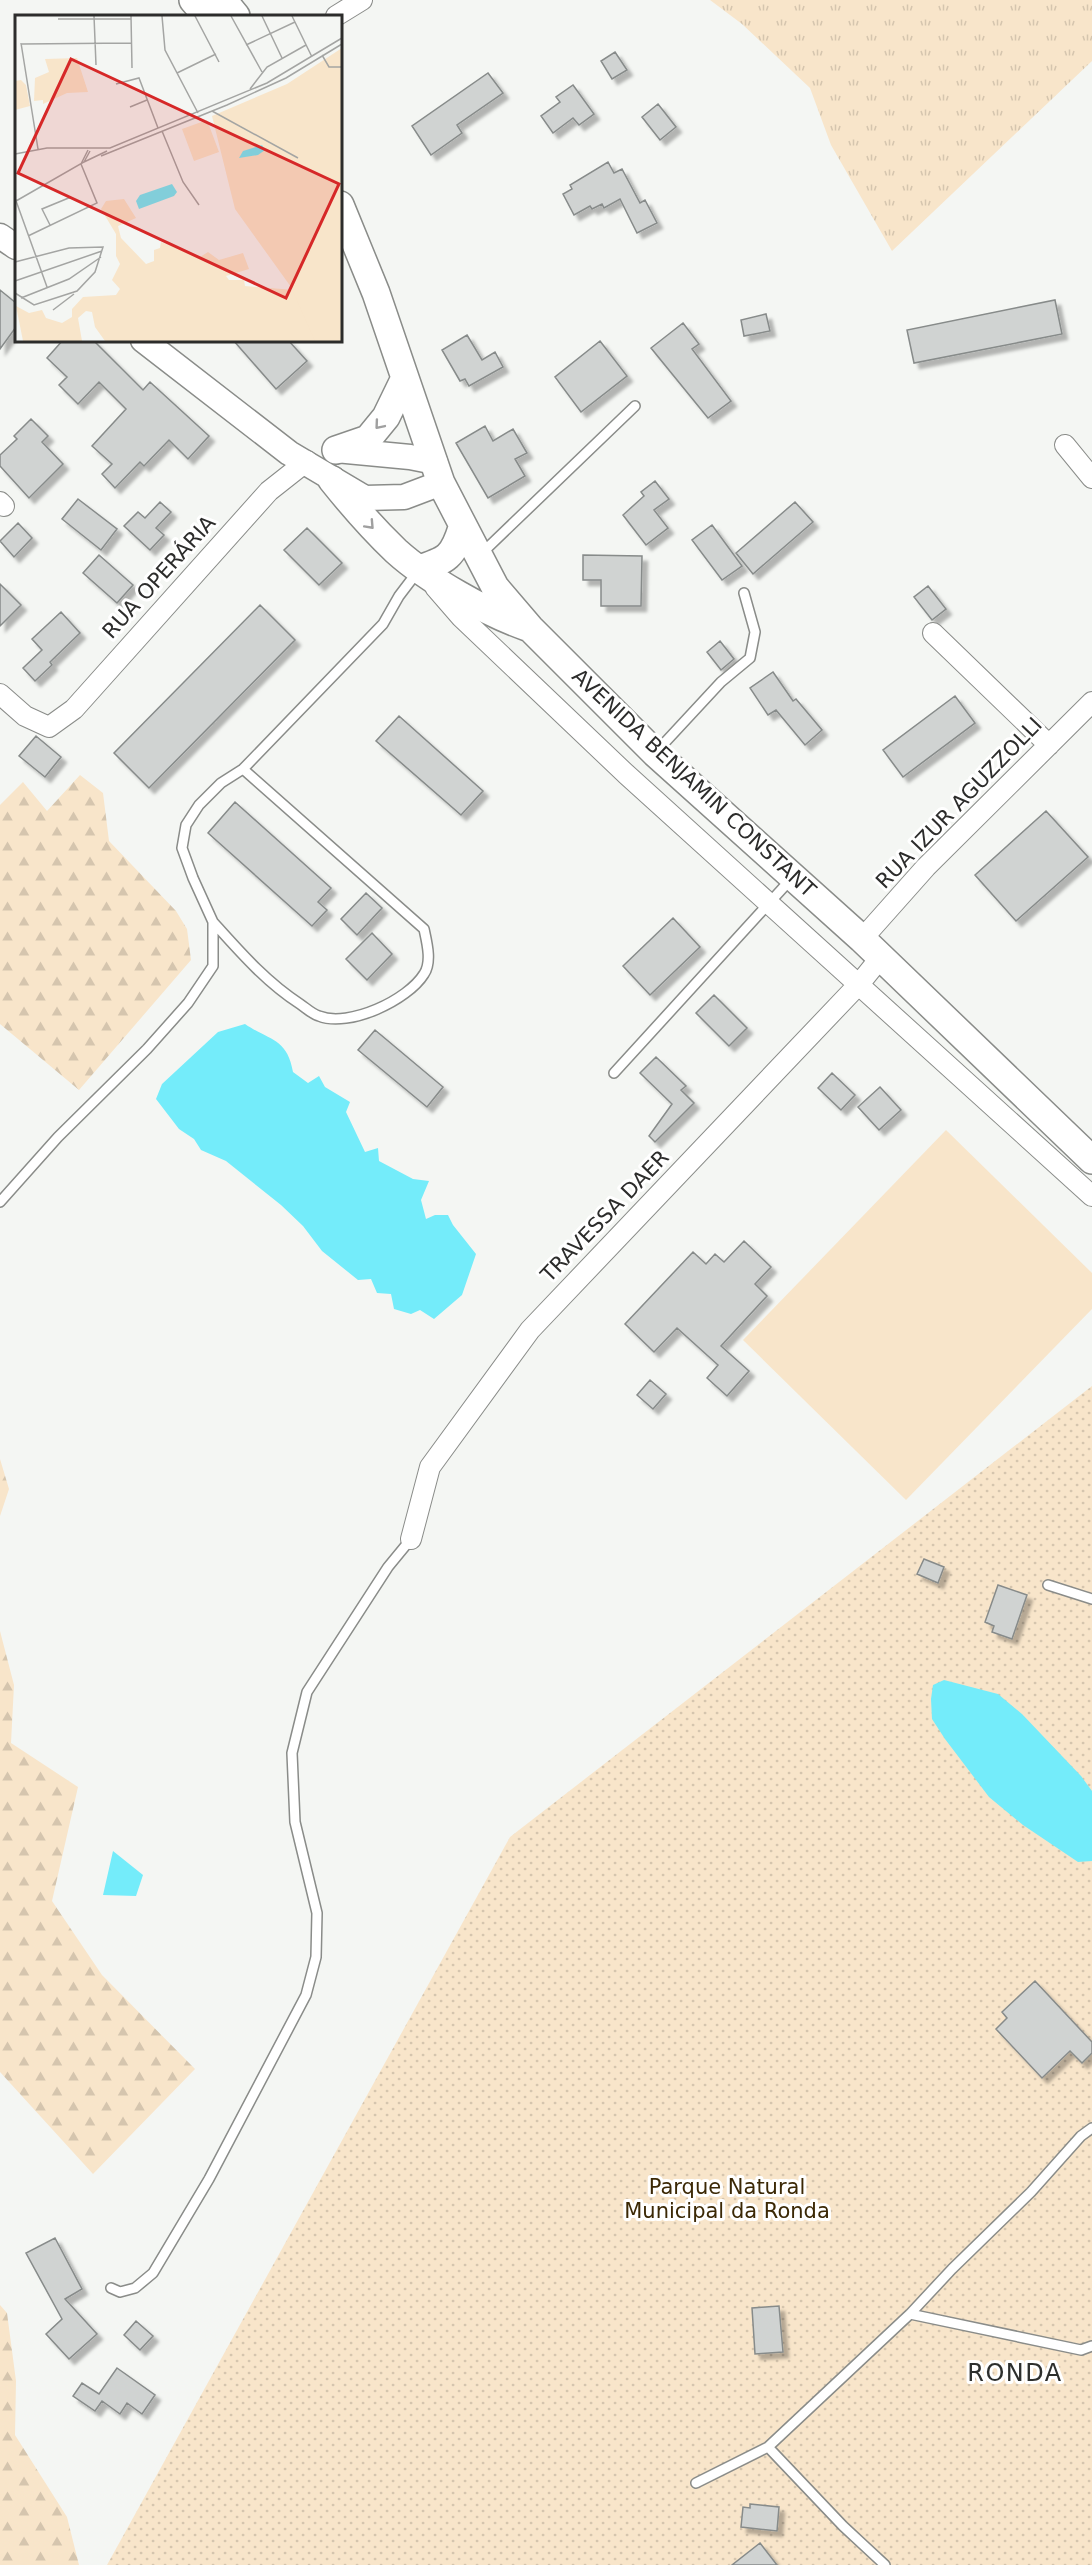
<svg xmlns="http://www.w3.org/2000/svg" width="1092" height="2565" viewBox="0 0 1092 2565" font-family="'DejaVu Sans',sans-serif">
  <defs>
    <pattern id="grass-tufts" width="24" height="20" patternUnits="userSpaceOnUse" patternTransform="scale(1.5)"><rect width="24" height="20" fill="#f8e5ca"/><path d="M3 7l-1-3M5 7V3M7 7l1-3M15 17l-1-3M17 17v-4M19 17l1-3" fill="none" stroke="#d5c5ae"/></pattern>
    <pattern id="forest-firs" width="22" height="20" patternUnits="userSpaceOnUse" patternTransform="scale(1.5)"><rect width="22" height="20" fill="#f8e5ca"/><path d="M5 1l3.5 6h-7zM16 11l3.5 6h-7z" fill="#d5c5ae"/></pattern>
    <pattern id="park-dots" width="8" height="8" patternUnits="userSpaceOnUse" patternTransform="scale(1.5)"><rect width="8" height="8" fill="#f8e5ca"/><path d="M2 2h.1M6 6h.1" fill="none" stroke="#d5c5ae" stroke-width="1.8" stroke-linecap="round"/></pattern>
    <filter id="shadow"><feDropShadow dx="5.5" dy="5.5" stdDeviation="1.5" flood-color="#0004"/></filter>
  </defs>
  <rect width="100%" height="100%" fill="#f4f6f3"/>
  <path fill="url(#grass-tufts)" d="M710,0h382v61l-200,190 -61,-106 -21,-57 -68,-64z"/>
  <path fill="url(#forest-firs)" d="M80,775l23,18 6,48 67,70 11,18 4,31 -112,130 -79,-66v-219l23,-23 24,29z
    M0,1459l9,30 -9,27z
    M0,1631l14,54 -3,58 67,44 -26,114 50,74 93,94 -102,105 -93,-102z
    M0,2305l7,8 9,68 -1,54 52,82 12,48h-79z"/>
  <path fill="url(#park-dots)" d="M1092,1386v1179h-985l403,-728z"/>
  <path fill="#f8e5ca" d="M946,1130l146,143v36l-186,191 -163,-160z"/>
  <path fill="#74ecfa" d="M245,1024c25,17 42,14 48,48l15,11 11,-7 6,11 25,15 -4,10 19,40 13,-4 1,13 34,18 16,2 -8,19 5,19 9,-4h13l5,10 23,29 -14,41 -28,24 -14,-9 -9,4 -17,-5 -3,-15 -14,-1 -6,-14 -13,1 -36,-29 -19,-25 -22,-21 -55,-44 -25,-11 -7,-11 -15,-10 -23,-30 6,-15 56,-52z
    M944,1680l54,14 24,20 59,62 11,15v70l-14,1 -55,-37 -34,-28 -44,-58 -13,-20 -1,-20 2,-14z
    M113,1851l30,24 -7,21 -33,-1z"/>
  <path fill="#d0d3d2" stroke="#878b8a" stroke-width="1.5" filter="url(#shadow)" d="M615,52l12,18 -15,9 -11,-18z
    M488,73l15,20 -46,32 5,8 -31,22 -19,-29z
    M573,85l21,29 -15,11 -6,-7 -20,15 -12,-17 19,-14 -4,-5z
    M658,104l18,23 -16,13 -18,-23z
    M608,162l6,11 8,-4 18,34 5,-3 12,23 -20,10 -17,-34 -16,9 -2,-4 -10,5 -2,-3 -16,9 -11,-21 9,-5 -2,-4z
    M0,290l16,13v24l-16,22z
    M1055,300l7,34 -148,29 -7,-33z
    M766,314l4,17 -26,5 -3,-16z
    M683,323l16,21 -7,5 39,52 -23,17 -57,-70z
    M467,335l15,25 13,-8 8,15 -34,19 -4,-7 -5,2 -18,-31z
    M63,340h30l50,50 7,-8 59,54 -21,23 -19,-19 -25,26 -4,-4 -25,26 -13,-14 10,-10 -20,-18 34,-37 -27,-27 -21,22 -19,-19 8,-8 -20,-19z
    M233,340h55l19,21 -31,28z
    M600,341l27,35 -46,36 -26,-35z
    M31,419l17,17 -6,6 21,22 -34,34 -29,-32v-11l17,-16 -3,-3z
    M485,426l8,15 20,-12 14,24 -12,6 10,17 -37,22 -32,-55z
    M655,481l14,18 -15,11 14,18 -22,17 -23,-30 21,-19 -3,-4z
    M78,499l39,30 -16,21 -39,-31z
    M160,502l11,10 -15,16 8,7 -14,15 -26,-24 14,-14 7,6z
    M795,502l18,20 -60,52 -17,-21z
    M18,523l14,15 -18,19 -14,-16z
    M712,525l30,41 -20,14 -30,-40z
    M307,528l35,35 -23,22 -35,-35z
    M99,555l34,30 -16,18 -34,-30z
    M583,555l59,1 -1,50h-40v-26h-18z
    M0,584l21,21 -21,21z
    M928,586l18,23 -14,11 -18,-23z
    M260,605l35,35 -146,148 -35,-35z
    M61,612l19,21 -30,29 2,3 -17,16 -12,-13 19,-18 -10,-11z
    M720,641l14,18 -13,11 -14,-18z
    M773,672l20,29 3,-2 26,31 -17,15 -29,-35 -8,5 -18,-27z
    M955,696l20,27 -72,54 -20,-27z
    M399,716l84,75 -22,24 -85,-74z
    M36,736l25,21 -16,20 -26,-21z
    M235,802l96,86 -13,14 9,8 -15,16 -104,-93z
    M1046,811l42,46 -72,64 -41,-46z
    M366,893l16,15 -25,27 -16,-16z
    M673,918l27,29 -50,48 -27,-29z
    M372,933l20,21 -25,26 -21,-21z
    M714,995l33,33 -18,18 -33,-33z
    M375,1030l68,57 -16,20 -69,-57z
    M656,1057l30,29 -5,4 13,13 -39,39 -6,-6 23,-32 -32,-31z
    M832,1073l23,22 -14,15 -23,-22z
    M880,1087l21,23 -22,20 -21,-23z
    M744,1241l27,26 -16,17 12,12 -46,50 28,25 -22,25 -20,-18 11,-13 -41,-37 -23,24 -29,-28 68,-72 13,12 9,-10 9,8z
    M650,1380l16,14 -13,15 -16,-14z
    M924,1559l20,8 -6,16 -21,-9z
    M998,1585l29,10 -15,44 -20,-7 2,-6 -9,-4z
    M1035,1981l57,61v11l-10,10 -12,-12 -28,27 -46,-49 11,-11 -5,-6z
    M55,2238l27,51 -17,10 32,35 -28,25 -23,-25 16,-15 -36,-66z
    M779,2306l4,46 -28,2 -3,-46z
    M136,2321l17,15 -13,14 -16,-15z
    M117,2368l38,27 -13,19 -15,-11 -7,11 -18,-13 -7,10 -22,-15 9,-13 17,11z
    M750,2504l29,3 -2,24 -36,-4 2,-20 7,1z
    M760,2543l17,22h-45z"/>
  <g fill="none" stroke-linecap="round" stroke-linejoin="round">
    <g stroke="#8a8c89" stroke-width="12">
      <path id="service" d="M481,554l154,-148
        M657,751l64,-69 29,-24 5,-26 -11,-39
        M213,922c27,30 53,60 87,82 6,4 12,10 19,12 30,12 89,-16 105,-42 8,-12 3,-31 0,-45l-181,-160
        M614,1073l178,-195
        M0,1202l58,-65 89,-88 41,-46 25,-37v-44l-20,-44 -11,-30 4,-23 13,-20 22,-22 22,-14 140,-145 16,-28 19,-25
        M1048,1585l44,14
        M111,2288l9,4 15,-4 18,-15 56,-94 97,-184 10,-38 1,-44 -22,-91 -3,-69 15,-61 81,-125 23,-28
        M910,2314l171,36 11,-4
        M768,2447l75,79 42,39
        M696,2483l72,-36 142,-133 42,-45 79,-77 50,-56 11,-8"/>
    </g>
    <g stroke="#8a8c89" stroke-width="22">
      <path id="minor" d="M336,16l26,-16
        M1065,445l27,33
        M0,502l4,4
        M435,587l26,30 165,157 466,422
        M933,633l116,112
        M0,694l25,22 24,11 25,-18 195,-218 38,-30
        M862,939l64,-72 166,-165
        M411,1539l19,-72 100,-137 330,-347 21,-26"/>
    </g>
    <g stroke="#8a8c89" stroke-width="27">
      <path id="tertiary" d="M0,236l16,11
        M143,340l146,113 76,45 39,-1 37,-14
        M336,450l74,7 25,5"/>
    </g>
    <g stroke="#8a8c89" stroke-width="30">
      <path id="secondary" d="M193,0l14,16
        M223,0l13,16
        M340,205l36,88 65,190 54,104 35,41 125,125 207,186 230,221
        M336,450l32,-11 18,-22 18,-37
        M332,480c20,25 41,49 64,71 32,29 91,62 131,76
        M419,569c28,-9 34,-12 43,-41"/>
    </g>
    <use href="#service" stroke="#fff" stroke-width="9"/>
    <use href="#minor" stroke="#fff" stroke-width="20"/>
    <use href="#tertiary" stroke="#fff" stroke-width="24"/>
    <use href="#secondary" stroke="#fff" stroke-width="27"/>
  </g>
  <defs><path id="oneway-chevron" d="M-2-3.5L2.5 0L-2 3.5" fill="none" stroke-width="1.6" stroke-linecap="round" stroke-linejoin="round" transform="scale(1.5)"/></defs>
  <g stroke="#a0a0a0">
    <use href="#oneway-chevron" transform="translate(379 425) rotate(130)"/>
    <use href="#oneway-chevron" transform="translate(370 525) rotate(47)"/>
  </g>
  <g text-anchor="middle" stroke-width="6" stroke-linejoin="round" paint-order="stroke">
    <g font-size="21" fill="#2c2c2b" stroke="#fff">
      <text transform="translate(159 577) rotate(-48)" y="7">RUA OPERÁRIA</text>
      <text transform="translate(694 783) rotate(43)" y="7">AVENIDA BENJAMIN CONSTANT</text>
      <text transform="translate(959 803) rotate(-46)" y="7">RUA IZUR AGUZZOLLI</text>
      <text transform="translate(605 1216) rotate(-46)" y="7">TRAVESSA DAER</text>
    </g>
    <g font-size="21" fill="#3b2805" stroke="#fff">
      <text x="727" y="2194">Parque Natural<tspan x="727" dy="24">Municipal da Ronda</tspan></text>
    </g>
    <g font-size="24" letter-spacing="1.5" fill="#2d2f2d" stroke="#fff">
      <text x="1015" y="2381">RONDA</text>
    </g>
  </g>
  <g transform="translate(15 15)">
    <rect width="327" height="327" fill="#f4f6f3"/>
    <path d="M62,43l11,34 -21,1 -24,11v-4l-9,1 1,-23 14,-6 -4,-13z" fill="#f8e5ca"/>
    <path d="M6,65l5,5 4,21 -15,4v-29zM109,184l12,19 -18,8 3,12 25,26 8,-3v-11l6,-2 1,-6 39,15 8,-5 11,8 24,-7 6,16 -23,7 3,4h15l1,6 49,4 48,51h-237l-10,-14 -3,-15 -6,-1 -8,7 4,23h-59l-7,-35 13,7 13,-3 4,8 16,5 10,-6v-8l11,-12 33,-2 4,-6 -8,-9 8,-16 -4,-8v-22l-15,-25 5,-8z" fill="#f8e5ca"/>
    <path d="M327,33v293h-27l-24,-54 -56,-78 -23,-93 75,-32z" fill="#f8e5ca"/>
    <path d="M192,105l12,32 -25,9 -12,-32z" fill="#f8e5ca"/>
    <path d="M247,130l3,5 -7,5 -19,3 4,-7zM157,169l5,8 -3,4 -35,13 -3,-8 4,-6z" fill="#74ecfa"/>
    <path fill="none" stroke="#a4a5a3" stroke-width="1.5" d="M79,1l2,49M116,1l1,52M147,1l3,34 33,63M180,1l24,46M216,1l31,56M247,1l20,42M277,1l20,41M43,4h73M6,28l17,106M7,29l110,-1M231,30l49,-23M307,40l7,12h13M162,58l39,-19M101,69l23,-6 19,50M235,74l17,-22 39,-22M115,92l17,-7M197,96l86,47M147,116l21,51 16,23M0,139l32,-6h63l157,-65 75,-45M86,141l126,-51 59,-27 56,-34M69,147l23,-11M0,183l32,89M1,186l68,-39 6,-11M35,210l-8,-16 29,-12M13,221l69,-33 -16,-39 7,-14M0,247l54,-14 34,-1 -8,25 -18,19 -43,14 -19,-12M0,266l87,-30M6,283l48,-19 32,-22M38,295l21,-16"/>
    <path fill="#d62828" fill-opacity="0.15" stroke="#d62828" stroke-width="3" d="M56,44l268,125 -53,114 -268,-125z"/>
    <rect width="327" height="327" fill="none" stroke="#2c2c2b" stroke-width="3"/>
  </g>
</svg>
